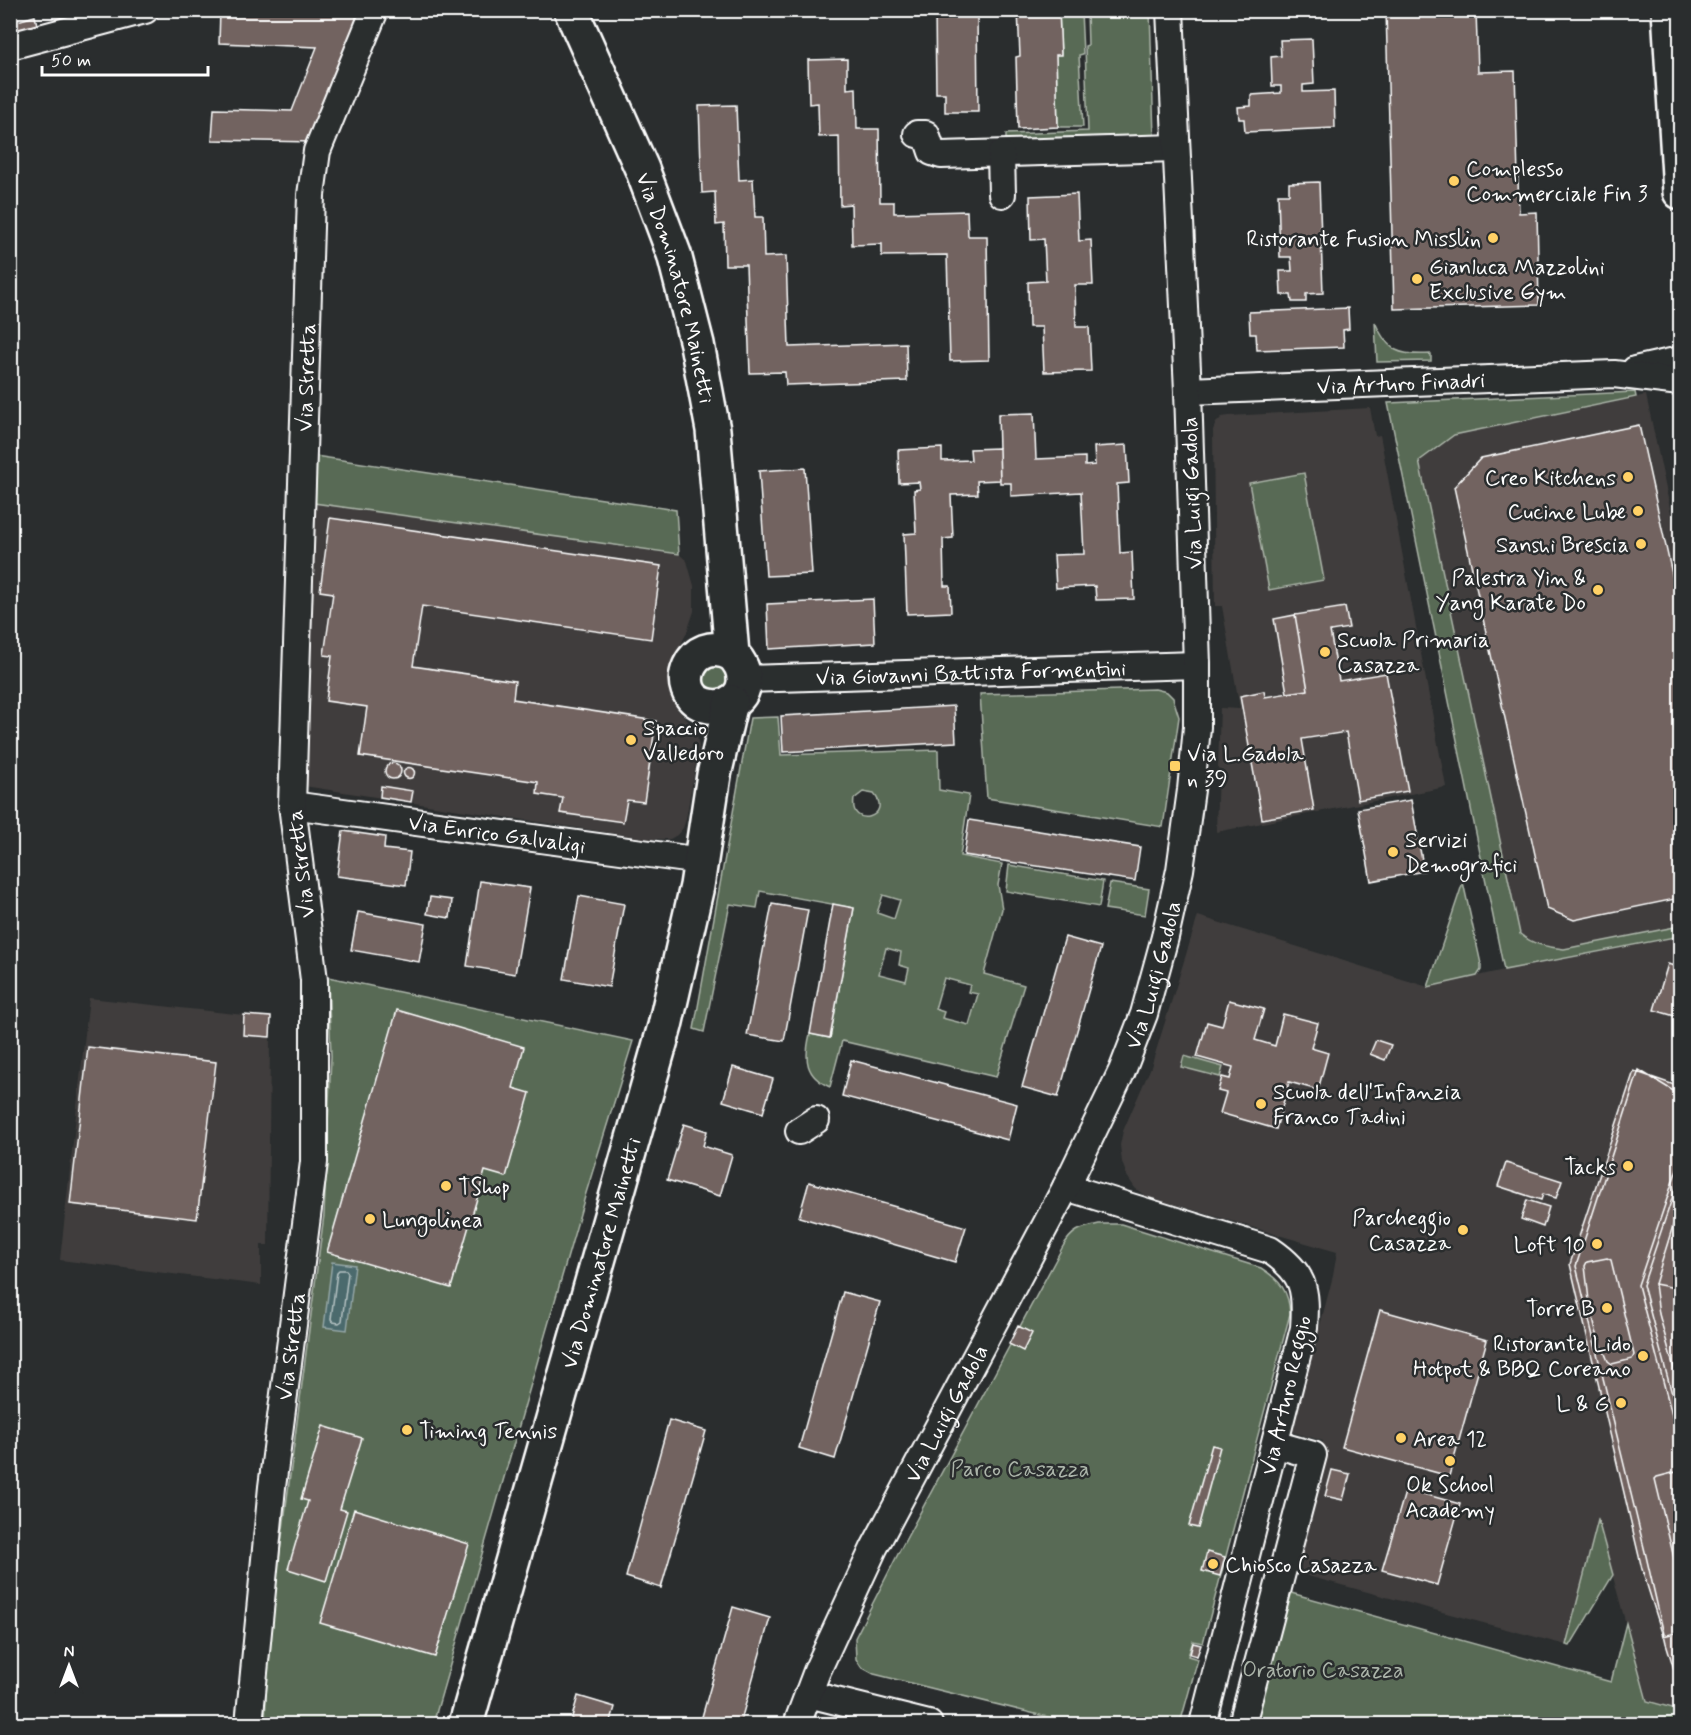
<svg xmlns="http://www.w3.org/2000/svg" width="1691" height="1735" viewBox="0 0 1691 1735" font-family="Mynerve,sans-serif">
  <rect width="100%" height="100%" fill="#2a2d2e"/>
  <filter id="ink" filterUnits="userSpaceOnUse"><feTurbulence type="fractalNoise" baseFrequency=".0167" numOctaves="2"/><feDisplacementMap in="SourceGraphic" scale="12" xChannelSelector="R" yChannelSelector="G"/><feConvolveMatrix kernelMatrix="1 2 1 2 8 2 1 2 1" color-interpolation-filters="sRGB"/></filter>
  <g filter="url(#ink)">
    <path fill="#403e3d" d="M1646,395l34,160v371l-116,23 -16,-2 -14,-4 -14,-9 -101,-473 35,-26z
      M1370,408l5,28 5,-1 66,352 -230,45 4,-124 20,1 -18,-103h-7l-2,-176 3,-7 6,-6 7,-1z
      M314,503l365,51 8,7 7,25v25l-7,21 -14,29 -3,12 1,25 7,12 12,13 7,13 2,10 -13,73 -3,9 -6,7 -7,4h-21l-345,-53z
      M1198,916l230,71 76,-17 176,-34v774l-33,-9 -49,-179 -32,123 -277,-74 34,-130 -31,-9 41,-156 4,-24 -192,-56 -10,-8 -8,-12 -5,-14 -2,-17 3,-14 28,-64z
      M89,998l155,17 -1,20 27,2 -2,208h-7v40l-201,-25z"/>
    <path fill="#596b54" stroke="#acb5aa" stroke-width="1.5" fill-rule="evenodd" d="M1059,11h22l2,43 -4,1 4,72h-25l-2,-72 5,-1z
      M1087,11h63l4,126 -148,6v-9l82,-3 -3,-85 3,-1z
      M1375,322c13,30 24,34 56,32v7l-54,1z
      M1635,392l1,5 -182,38 -35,26 101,473c13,11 28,13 44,15l116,-23v10l-176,34 -116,-567z
      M315,456l361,54 3,44 -365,-51z
      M1304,473l20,107 -55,10 -20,-107z
      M716,662l15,12 -8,18 -20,-4 -3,-15z
      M1155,689l12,3 6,6 6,19 -16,110 -176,-29 -7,-104z
      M778,717l3,38 157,-5 1,40 30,5 -9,61 42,8 -4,21 4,24 -18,65 40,11 -28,92 -154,-36 -12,46c-25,-11 -26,-28 -20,-53l20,4 24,-130 -94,-17 -3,17 -27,-4 -26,128 -10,-3 56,-311zM863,792l11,2c20,23 -25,36 -20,5zM883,895l17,5 -6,19 -17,-6zM886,948l15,4 -2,13 10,3 -3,13 -27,-7zM944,978l26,7 -2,7 10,2 -9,31 -27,-7 2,-6 -9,-3z
      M1009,865l94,16 -4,26 -93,-16z
      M1463,882l18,82v6l-4,6 -49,11z
      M1110,883l39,6 -4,26 -40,-6z
      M328,977l305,64 -47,152 -153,531h-168l3,-80 56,-429 7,-159z
      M1184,1056l39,11 -3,10 -39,-10z
      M1099,1224h22l140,44c19,12 28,23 29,46l-87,329 -10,-2 -5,15 10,3 -18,65h-104l-202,-50 -13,-7 -5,-8 -1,-21 44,-86 163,-304c10,-18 18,-20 37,-24z
      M1598,1520l15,55 -43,71 -4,-1z
      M1284,1591l327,91 15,-59 21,78 33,9v14h-431z"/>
    <path fill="#4c6b6d" stroke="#94a6a7" stroke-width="1.5" d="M332,1262l23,3 -8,65 -23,-3z"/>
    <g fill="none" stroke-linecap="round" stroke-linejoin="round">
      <path stroke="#b7c4c5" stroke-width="1.5" d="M339,1270h7l2,3 -6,48 -3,2 -6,-1 -2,-3 6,-47z"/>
    </g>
    <path fill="#726461" stroke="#fff" stroke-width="1.5" d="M220,10h137l-5,39 -38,93 -102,-2 2,-31 78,2 25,-64 -98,-4z
      M935,10h42l1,102h-33v-19h-9z
      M1018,10h41l2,45h-5l2,72 -40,2 -2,-72 4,-1z
      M1241,10h42l-42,2z
      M1386,10h90l2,62 37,-1 4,142 18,-1 2,93 -145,4z
      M35,16l4,17 -29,7v-17z
      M1312,39l2,45 -11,1v7l31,-1 1,37 -90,4 -1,-13h-5l-1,-12 13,-1v-11l30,-2v-7h-9l-1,-29 10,-1 -1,-16z
      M847,59v30l9,-1 1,41h22l1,73h14v11l73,-2 1,25h19l2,124 -39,1 -3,-106 -65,1v-12l-30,1 -1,-41 -11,1 -1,-69 -20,1 -1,-34 -9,1 -1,-44z
      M736,105l3,75 14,-1 2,38h8l1,40 22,-1 3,91 117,-4 1,38 -121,4 -1,-13 -35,1 -4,-108h-21l-1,-41 -8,1 -1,-33 -13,1 -3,-87z
      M1319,182l4,111 -17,1v8h-14l-1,-7h-10l-1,-24h12l-1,-14h-11l-2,-63h11v-11z
      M1077,194l2,47 12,-1 2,45h-18l1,42h13l2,44 -47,1 -2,-45h-13l-1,-45 18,-1 -2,-42 -13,1 -1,-44z
      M1348,308l1,21 -6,1 1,17 -87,3 -1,-16h-6l-1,-22z
      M1034,413l2,46 49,-2v9l10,-1 -1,-18 33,-2 2,38 -12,1 3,69 12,-1 2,47 -38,1 -1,-14 -39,2 -2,-33 30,-1 -3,-62 -70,4v-13h-11l-2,-69z
      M1639,425l41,185v288l-106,22 -27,-11 -93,-422 27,-29z
      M942,448v13l29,-1 -1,-11 29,-1 1,32 -23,1 1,13 -27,1 2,43 -10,1 1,47h6l1,26 -44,2 -3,-80 12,-1 -2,-43 6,-1 -1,-7 -20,1 -1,-33z
      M805,468l7,106 -46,2 -7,-105z
      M330,518l331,48 -10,73 -229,-33 -9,60 102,15 -2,18 143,22 -12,81 -17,-2 -4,22 -63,-9 3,-15 -26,-4 1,-12 -178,-26 7,-49 -41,-6 6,-45 -8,-1 9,-62 -13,-2z
      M873,599l2,44 -106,6 -2,-45z
      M1345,607l4,21 -19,3 9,50 47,-8 22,118 -50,9 -12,-68 -44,7 12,71 -52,9 -22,-123 24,-5 1,6 43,-7 -13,-75z
      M1295,615l13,75 -21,3 -13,-74z
      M954,706l2,36 -173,10 -2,-36z
      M385 771a8 8 0 1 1 16 0a8 8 0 1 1-16 0Z
      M403.5 773a5.5 5.5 0 1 1 11 0a5.5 5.5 0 1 1-11 0Z
      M381,786l32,5 -2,11 -31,-5z
      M1411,800l13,71 -53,10 -13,-72z
      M969,820l171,27 -5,34 -171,-26z
      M343,831l42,6 -1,12 26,3 -4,33 -69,-9z
      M480,881l50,7 -15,86 -48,-8z
      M579,896l45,8 -15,83 -45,-8z
      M430,897l22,3 -2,18 -23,-4z
      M772,904l36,6 -24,131 -37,-6z
      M833,904l21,4 -24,130 -20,-4z
      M358,912l68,12 -7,38 -68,-12z
      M1065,937l36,10 -43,150 -36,-10z
      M1668,964l12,4v40l-2,9 -24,-7z
      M1229,1000l35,9 -9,31 20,6 8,-32 35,9 -7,25 17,5 -10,37 -29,-8 -13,47 -56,-16 6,-20 -8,-2 4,-14 8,2 3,-12 -36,-10 10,-35 15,4z
      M397,1010l127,37 -11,41 17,5 -24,84 -21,-6 -34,117 -124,-36z
      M244,1015l27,2 -1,20 -27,-2z
      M1376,1040l15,5 -6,15 -15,-6z
      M88,1047l128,15 -19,157 -127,-15z
      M851,1060l166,44 -9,36 -166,-44z
      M733,1067l40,12 -10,34 -40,-12z
      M1639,1070l41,25v80l-37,110 37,139v244l-6,1 -8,-26 -20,-87 -70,-290z
      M1634,1071l46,16v73l-42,125 42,161v186l-17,4 -21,-67 -72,-305z
      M684,1124l23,7 -4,15 29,9 -12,41 -53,-16z
      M1680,1160v286l-42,-161z
      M1506,1163l56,18 -6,17 -13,-4 -2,6 -43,-14z
      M809,1182l157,45 -11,35 -156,-45z
      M1527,1200l22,7 -6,20 -22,-8z
      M1680,1203v86l-25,-5z
      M1607,1258l4,2 23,95 -2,4 -20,5 -4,-3 -12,-30 -7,-31 -4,-34 2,-4z
      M1655,1284l25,5v101l-21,-76z
      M843,1292l37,10 -45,157 -36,-11z
      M1380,1310l107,30 -38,136 -107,-29z
      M1018,1326l14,7 -9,18 -14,-7z
      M669,1420l37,11 -45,157 -35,-11z
      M323,1426l39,12 -22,71 7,2 -21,70 -38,-12 20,-68 -7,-2z
      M1212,1445l8,2 -22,81 -9,-2z
      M1332,1470l18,4 -7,26 -18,-4z
      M1680,1471v112l-25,-104 2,-2z
      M1406,1489l54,15 -23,81 -55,-15z
      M354,1509l115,35 -34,113 -115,-34z
      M1207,1552l18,5 -5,19 -18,-5z
      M733,1607l37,11 -30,106h-40z
      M1193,1643l8,2 -4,11 -7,-2z
      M578,1696l37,11 -5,17h-40z"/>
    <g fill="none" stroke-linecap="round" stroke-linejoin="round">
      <g stroke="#fff" stroke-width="30">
        <g id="street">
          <path d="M10,46l135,-36"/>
          <path d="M917,134h9l6,18 9,3 235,-7"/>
          <path d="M1001,154l1,40"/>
          <path d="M1635,370l45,-10"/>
          <path id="s1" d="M1188,391l426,-17 66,8"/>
          <path id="s2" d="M745,679l452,-14"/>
          <path id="s3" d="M292,805l409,56"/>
          <path d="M799,1131l17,-11"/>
          <path d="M1066,1187l204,63c34,23 37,38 34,78l-101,396"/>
          <path d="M808,1694l121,30"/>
          <path id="s4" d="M249,1724l23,-237 42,-325v-182l-22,-175 19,-610 6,-44 58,-141"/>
          <path id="s5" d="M797,1724l20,-53 57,-123 192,-361 56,-116 22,-57 21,-77 15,-67 11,-80 6,-63v-62l-9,-274 -18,-381"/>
          <path d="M1242,1724l71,-269 -32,-9"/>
        </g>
      </g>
      <g stroke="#fff" stroke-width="38">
        <g id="secondary">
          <path id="s6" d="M571,10l71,159 32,85 23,90 16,86 19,224c17,16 18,44 -9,52 -6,1 -12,1 -18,-1 -37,-13 -14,-72 27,-51"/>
          <path d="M1669,10l11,182"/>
          <path id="s7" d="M466,1724l199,-698 32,-140 17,-111 17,-73"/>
        </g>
      </g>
      <use href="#street" stroke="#2a2d2e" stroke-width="26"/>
      <use href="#secondary" stroke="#2a2d2e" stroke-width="33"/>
    </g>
  </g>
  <g fill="#ffd166" stroke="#2a2d2e" stroke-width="2">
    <circle cx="1454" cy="181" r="6"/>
    <circle cx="1493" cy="238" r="6"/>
    <circle cx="1417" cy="279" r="6"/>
    <circle cx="1628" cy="477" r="6"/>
    <circle cx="1638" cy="511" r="6"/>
    <circle cx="1641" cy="544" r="6"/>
    <circle cx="1598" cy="590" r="6"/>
    <circle cx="1325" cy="652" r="6"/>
    <circle cx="631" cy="740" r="6"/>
    <rect x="1169" y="760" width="12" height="12" rx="3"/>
    <circle cx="1393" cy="852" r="6"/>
    <circle cx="1261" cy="1104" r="6"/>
    <circle cx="1628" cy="1166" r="6"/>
    <circle cx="446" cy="1186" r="6"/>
    <circle cx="370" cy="1219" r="6"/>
    <circle cx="1463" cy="1230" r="6"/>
    <circle cx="1597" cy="1244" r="6"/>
    <circle cx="1607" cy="1308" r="6"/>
    <circle cx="1643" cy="1356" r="6"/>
    <circle cx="1621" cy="1403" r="6"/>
    <circle cx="407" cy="1430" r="6"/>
    <circle cx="1401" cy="1438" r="6"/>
    <circle cx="1450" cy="1461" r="6"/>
    <circle cx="1213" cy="1564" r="6"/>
  </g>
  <g text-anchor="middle" stroke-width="5" stroke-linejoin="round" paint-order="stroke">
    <g font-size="22" fill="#fff" stroke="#2a2d2e" text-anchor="start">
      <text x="1466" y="176">Complesso<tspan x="1466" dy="25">Commerciale Fin 3</tspan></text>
      <text x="1481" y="246" text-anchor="end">Ristorante Fusion Misslin</text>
      <text x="1429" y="274">Gianluca Mazzolini<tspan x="1429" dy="25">Exclusive Gym</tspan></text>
      <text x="1616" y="485" text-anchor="end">Creo Kitchens</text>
      <text x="1626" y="519" text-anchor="end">Cucine Lube</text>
      <text x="1629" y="552" text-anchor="end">Sanshi Brescia</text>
      <text x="1586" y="585" text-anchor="end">Palestra Yin &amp;<tspan x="1586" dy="25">Yang Karate Do</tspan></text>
      <text x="1337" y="647">Scuola Primaria<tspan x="1337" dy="25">Casazza</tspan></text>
      <text x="643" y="735">Spaccio<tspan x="643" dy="25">Valledoro</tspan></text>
      <text x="1187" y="761">Via L.Gadola<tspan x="1187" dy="25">n 39</tspan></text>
      <text x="1405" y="847">Servizi<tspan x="1405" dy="25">Demografici</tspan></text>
      <text x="1273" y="1099">Scuola dell'Infanzia<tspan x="1273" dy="25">Franco Tadini</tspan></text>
      <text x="1616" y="1174" text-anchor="end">Tacks</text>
      <text x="458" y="1194">TShop</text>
      <text x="1451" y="1225" text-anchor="end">Parcheggio<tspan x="1451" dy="25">Casazza</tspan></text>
      <text x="382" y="1227">Lungolinea</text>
      <text x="1585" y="1252" text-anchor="end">Loft 10</text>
      <text x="1595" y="1316" text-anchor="end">Torre B</text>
      <text x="1631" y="1351" text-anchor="end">Ristorante Lido<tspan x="1631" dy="25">Hotpot &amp; BBQ Coreano</tspan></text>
      <text x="1609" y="1411" text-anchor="end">L &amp; G</text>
      <text x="419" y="1438">Timing Tennis</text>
      <text x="1413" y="1446">Area 12</text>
      <text x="1450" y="1492" text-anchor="middle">Ok School<tspan x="1450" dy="25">Academy</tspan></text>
      <text x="1225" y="1572">Chiosco Casazza</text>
    </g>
    <g font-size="22" fill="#fff" stroke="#2a2d2e">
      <text dy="8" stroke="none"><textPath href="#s6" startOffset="298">Via Dominatore Mainetti</textPath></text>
      <text dy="8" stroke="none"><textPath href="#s4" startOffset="1352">Via Stretta</textPath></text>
      <text dy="8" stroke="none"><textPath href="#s1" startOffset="213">Via Arturo Finadri</textPath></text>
      <text transform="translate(1191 493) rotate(-92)" y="8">Via Luigi Gadola</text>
      <text dy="8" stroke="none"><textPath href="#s2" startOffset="226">Via Giovanni Battista Formentini</textPath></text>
      <text dy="8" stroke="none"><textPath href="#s3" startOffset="207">Via Enrico Galvaligi</textPath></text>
      <text transform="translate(300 864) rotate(-97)" y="8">Via Stretta</text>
      <text dy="8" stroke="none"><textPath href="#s5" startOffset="831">Via Luigi Gadola</textPath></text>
      <text dy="8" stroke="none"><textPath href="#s7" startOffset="490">Via Dominatore Mainetti</textPath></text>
      <text dy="8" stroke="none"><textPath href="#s4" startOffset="380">Via Stretta</textPath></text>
      <text transform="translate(1285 1395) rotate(-77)" y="8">Via Arturo Reggio</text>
      <text dy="8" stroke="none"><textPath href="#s5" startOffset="345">Via Luigi Gadola</textPath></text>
    </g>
    <g font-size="22" fill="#acb5aa" stroke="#2a2d2e">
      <text x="1020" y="1476">Parco Casazza</text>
      <text x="1323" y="1677">Oratorio Casazza</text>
    </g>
  </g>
  <rect width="1691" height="1735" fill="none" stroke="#2a2d2e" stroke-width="36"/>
  <rect x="18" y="18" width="1655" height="1699" fill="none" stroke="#fff" stroke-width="2" filter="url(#ink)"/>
  <g transform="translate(69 1666)" stroke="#2a2d2e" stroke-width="4.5" paint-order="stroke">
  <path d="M0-4.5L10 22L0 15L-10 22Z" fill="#ffffff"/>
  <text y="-9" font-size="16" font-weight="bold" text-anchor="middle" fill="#ffffff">N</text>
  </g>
  <path d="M42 66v9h166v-9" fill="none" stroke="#ffffff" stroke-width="3"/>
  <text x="51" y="66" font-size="18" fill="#ffffff" stroke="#2a2d2e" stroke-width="4.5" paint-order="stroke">50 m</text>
</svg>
